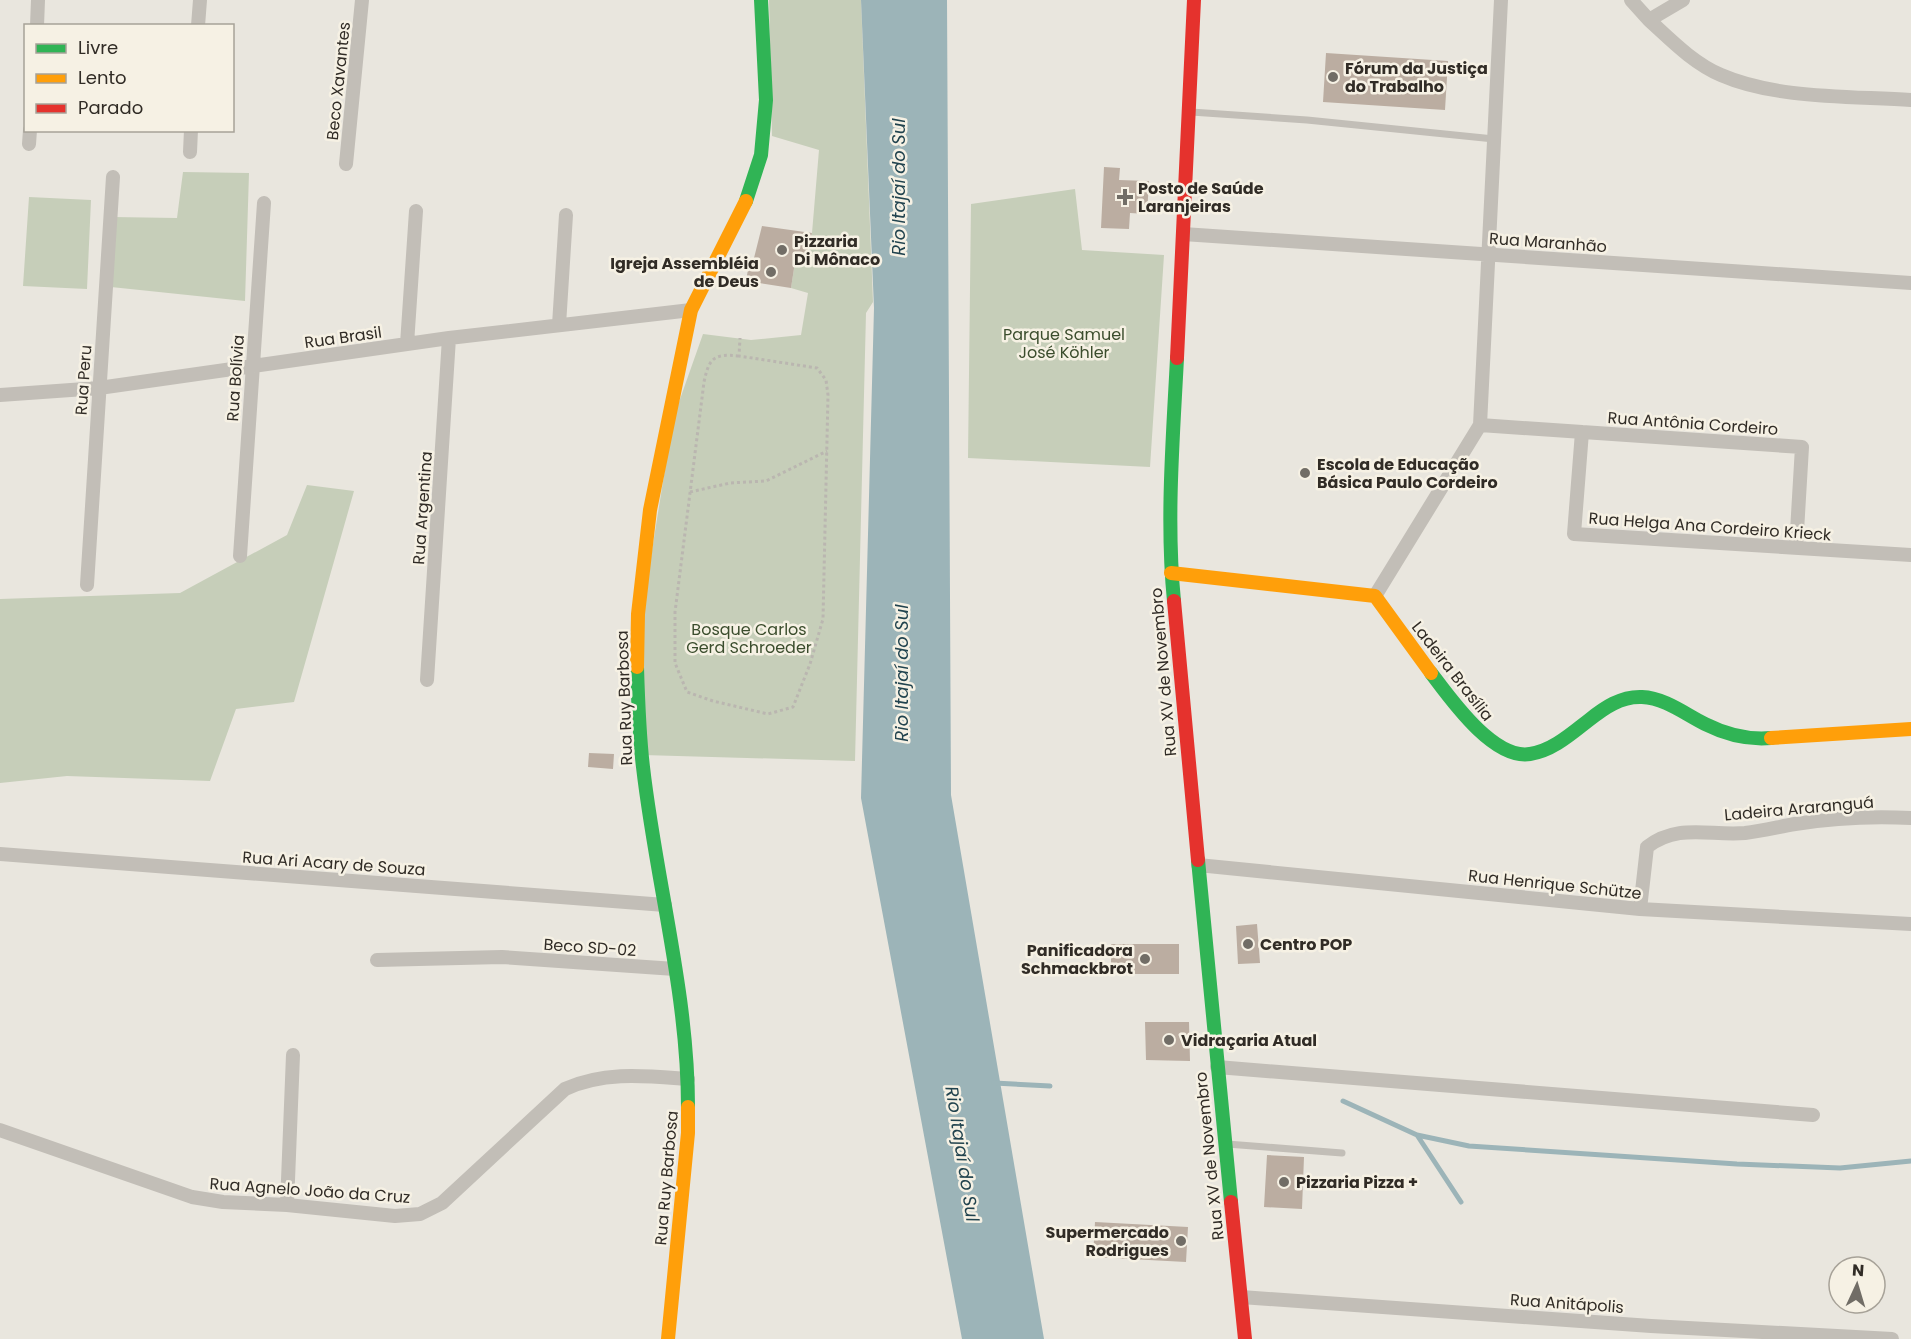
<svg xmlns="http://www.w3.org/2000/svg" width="1911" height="1339" viewBox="0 0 1911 1339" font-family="Poppins,sans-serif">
  <rect width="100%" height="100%" fill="#e9e6de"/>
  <path fill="#c6ceb9" d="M769,0h92l12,302 -7,11 -11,448 -212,-6 -1,-142 31,-194 30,-85 48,6 50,-5 7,-42 -17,-5 4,-26 10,1 7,-30 7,-83 -47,-14z
    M183,172l66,1 -4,128 -134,-14 2,-70 64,1z
    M1075,189l7,61 82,5 -14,212 -182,-9 3,-254z
    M29,197l62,3 -4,89 -64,-3z
    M307,485l47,6 -60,211 -58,7 -26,72 -143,-5 -67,7v-184l180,-6 107,-58z"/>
  <path fill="#9cb4b8" d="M861,0h86l4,795 93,544h-82l-101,-541 13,-490z"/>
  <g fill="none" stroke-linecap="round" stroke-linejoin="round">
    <path stroke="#9cb4b8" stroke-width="5" d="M994,1083l56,3
      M1343,1101l74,34 44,67
      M1417,1135l52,11 268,18 103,4 71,-7"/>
  </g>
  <path fill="#bbada1" d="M1326,53l122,8 -3,49 -122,-8z
    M1104,167l16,1 -1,12 30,1 -2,33 -17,-1 -1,16 -28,-1z
    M762,226l50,7 -7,30 -10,-1 -4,26 -45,-7 4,-23h4z
    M589,753l25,1 -1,15 -25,-2z
    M1257,924l3,39 -22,1 -2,-38z
    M1111,944h68v30h-68z
    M1145,1022h44l1,39 -44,-1z
    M1267,1155l37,2 -2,52 -38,-2z
    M1095,1222l93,5 -2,35 -93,-5z"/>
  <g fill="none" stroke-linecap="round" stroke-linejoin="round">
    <path stroke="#bab6b0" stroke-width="3" stroke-dasharray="3 3" stroke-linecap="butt" d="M739,356c-26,-3 -30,3 -35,26l-29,230v51l12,29 26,9 55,13 25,-7 17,-43 13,-45 5,-224 -2,-15 -9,-12 -78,-12 1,-18
      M690,492l40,-9 36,-2 61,-30"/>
    <path stroke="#c2beb7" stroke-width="7" d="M1191,112l116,8 187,19
      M1227,1144l115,9"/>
    <path stroke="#c2beb7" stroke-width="14" d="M1631,0l18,20 34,-20
      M1649,20c22,20 44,43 72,55 55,24 130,21 190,25
      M37,26l1,-26
      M198,26l2,-26
      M29,144l1,-14
      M190,152l1,-22
      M346,164l16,-164
      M1183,234l728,49
      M559,325l7,-110
      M407,344l9,-133
      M0,395l99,-7 350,-50 242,-28
      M1480,425l322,22 -6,101
      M1582,432l-8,102 337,21
      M240,556l24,-353
      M87,585l26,-408
      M1375,596l105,-171 21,-425
      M427,680l22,-342
      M0,854l665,51
      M1198,865l442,44 271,15
      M1640,909l7,-62c31,-24 62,-11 98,-14 17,-2 33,-6 50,-9 38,-6 78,-8 116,-6
      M377,960l125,-3 173,12
      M1217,1067l596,48
      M0,1130l192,67 31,5 64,3 108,11 25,-2 22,-11 123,-114c40,-18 81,-13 123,-10
      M287,1205l6,-150
      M1241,1297l410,29 241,13"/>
    <path stroke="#30b455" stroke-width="14" d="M746,201l15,-46 5,-55 -5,-100
      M1174,601c-8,-80 -1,-163 3,-243
      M637,667c1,33 2,67 6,100 13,114 45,226 45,340
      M1431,673c19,25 62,87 99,81 22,-3 41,-20 59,-34 15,-12 32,-24 53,-23 23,1 43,17 63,27 20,10 44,16 66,14
      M1198,860l33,342"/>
    <path stroke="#ff9f0a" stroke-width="14" d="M1171,573l204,23 56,77
      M637,667l1,-53 12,-104 41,-200 55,-109
      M1771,738l140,-9
      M668,1339l20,-206v-26"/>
    <path stroke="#e5322d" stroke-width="14" d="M1177,358l17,-358
      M1174,601l24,259
      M1231,1202l14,137"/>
  </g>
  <g fill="#716d66" stroke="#f6f1e4" stroke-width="2">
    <circle cx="1333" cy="77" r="6"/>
    <path d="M1122 188h6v6h6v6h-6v6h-6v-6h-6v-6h6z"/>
    <circle cx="782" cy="250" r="6"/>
    <circle cx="771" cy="272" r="6"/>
    <circle cx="1305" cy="473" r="6"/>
    <circle cx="1248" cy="944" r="6"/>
    <circle cx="1145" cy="959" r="6"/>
    <circle cx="1169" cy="1040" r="6"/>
    <circle cx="1284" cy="1182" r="6"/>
    <circle cx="1181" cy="1241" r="6"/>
  </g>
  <g text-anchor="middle" stroke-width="5" stroke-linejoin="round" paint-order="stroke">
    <g font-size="16" font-weight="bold" fill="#312c26" stroke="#f6f1e4" text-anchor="start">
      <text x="1345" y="74">Fórum da Justiça<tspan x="1345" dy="18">do Trabalho</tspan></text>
      <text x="1138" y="194">Posto de Saúde<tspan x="1138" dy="18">Laranjeiras</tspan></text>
      <text x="794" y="247">Pizzaria<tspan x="794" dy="18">Di Mônaco</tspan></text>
      <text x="759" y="269" text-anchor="end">Igreja Assembléia<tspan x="759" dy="18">de Deus</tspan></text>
      <text x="1317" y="470">Escola de Educação<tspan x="1317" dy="18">Básica Paulo Cordeiro</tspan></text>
      <text x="1260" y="950">Centro POP</text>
      <text x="1133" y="956" text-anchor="end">Panificadora<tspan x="1133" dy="18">Schmackbrot</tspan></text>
      <text x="1181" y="1046">Vidraçaria Atual</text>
      <text x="1296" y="1188">Pizzaria Pizza +</text>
      <text x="1169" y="1238" text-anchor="end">Supermercado<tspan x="1169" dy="18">Rodrigues</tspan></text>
    </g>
    <g font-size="16" fill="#312c26" stroke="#f6f1e4">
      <text transform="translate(338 81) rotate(-84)" y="6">Beco Xavantes</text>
      <text transform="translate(1548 242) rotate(4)" y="6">Rua Maranhão</text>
      <text transform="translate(343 337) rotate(-8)" y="6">Rua Brasil</text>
      <text transform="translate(235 378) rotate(-86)" y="6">Rua Bolívia</text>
      <text transform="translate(83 380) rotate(-86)" y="6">Rua Peru</text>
      <text transform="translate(1693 423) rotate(4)" y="6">Rua Antônia Cordeiro</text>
      <text transform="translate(422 508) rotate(-86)" y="6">Rua Argentina</text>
      <text transform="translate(1710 526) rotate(4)" y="6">Rua Helga Ana Cordeiro Krieck</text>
      <text transform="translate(1453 671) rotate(52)" y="6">Ladeira Brasília</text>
      <text transform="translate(1163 672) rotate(-95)" y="6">Rua XV de Novembro</text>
      <text transform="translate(624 698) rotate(-92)" y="6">Rua Ruy Barbosa</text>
      <text transform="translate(1799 808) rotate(-5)" y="6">Ladeira Araranguá</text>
      <text transform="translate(334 863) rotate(4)" y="6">Rua Ari Acary de Souza</text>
      <text transform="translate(1555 884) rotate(6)" y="6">Rua Henrique Schütze</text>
      <text transform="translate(590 947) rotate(4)" y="6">Beco SD-02</text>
      <text transform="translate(1209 1156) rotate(-96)" y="6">Rua XV de Novembro</text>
      <text transform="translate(666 1178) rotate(-85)" y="6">Rua Ruy Barbosa</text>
      <text transform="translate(310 1190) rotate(4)" y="6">Rua Agnelo João da Cruz</text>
      <text transform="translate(1567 1303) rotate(4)" y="6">Rua Anitápolis</text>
    </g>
    <g font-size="16" fill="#3b4d2d" stroke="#f6f1e4">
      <text x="1064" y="340">Parque Samuel<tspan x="1064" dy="18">José Köhler</tspan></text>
      <text x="749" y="635">Bosque Carlos<tspan x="749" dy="18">Gerd Schroeder</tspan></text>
    </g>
    <g font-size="18" font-style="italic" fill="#21434e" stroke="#f6f1e4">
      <text transform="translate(899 187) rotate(-90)" y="6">Rio Itajaí do Sul</text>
      <text transform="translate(902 673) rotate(-90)" y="6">Rio Itajaí do Sul</text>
      <text transform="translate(962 1154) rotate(81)" y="6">Rio Itajaí do Sul</text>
    </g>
  </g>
  <rect x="24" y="24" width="210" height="108" fill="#f6f1e4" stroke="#a7a298" stroke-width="1.5"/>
  <rect x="36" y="44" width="30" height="9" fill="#30b455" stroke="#a7a298" stroke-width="1.5"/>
  <text x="78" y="54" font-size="18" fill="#312c26">Livre</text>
  <rect x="36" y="74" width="30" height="9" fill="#ff9f0a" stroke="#a7a298" stroke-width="1.5"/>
  <text x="78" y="84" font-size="18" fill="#312c26">Lento</text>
  <rect x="36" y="104" width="30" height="9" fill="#e5322d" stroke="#a7a298" stroke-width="1.5"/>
  <text x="78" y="114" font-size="18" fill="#312c26">Parado</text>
  <g transform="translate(1857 1285) rotate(4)"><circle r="28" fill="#f6f1e4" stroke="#a7a298" stroke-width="1.5"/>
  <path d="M0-4.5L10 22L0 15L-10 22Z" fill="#716d66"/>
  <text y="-9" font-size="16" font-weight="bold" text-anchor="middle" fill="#312c26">N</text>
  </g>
</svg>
